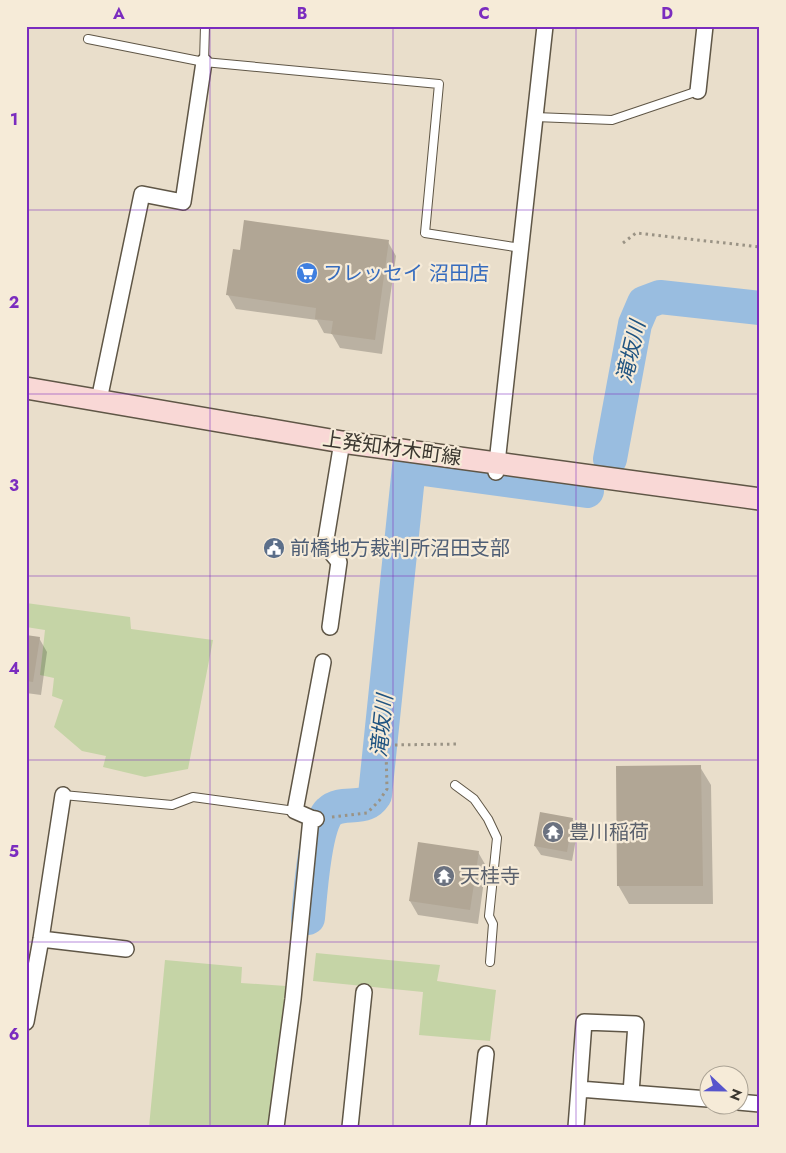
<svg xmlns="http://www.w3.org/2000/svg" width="786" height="1153" viewBox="0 0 786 1153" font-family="Jost,'Noto Sans JP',sans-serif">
  <rect width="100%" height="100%" fill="#e9decb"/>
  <path fill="#c5d4a6" d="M26,603l104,14 1,12 82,11 -25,129 -43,8 -42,-10 3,-11 -24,-5 -28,-24 9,-27 -11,-4 2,-18 -14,-3 5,-45 -19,-3z
    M316,953l124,12 -3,16 59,9 -6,51 -71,-6 4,-43 -110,-11z
    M165,960l77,7 -1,16 45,3 -14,141h-123z"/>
  <path fill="#0003" d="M388,242l8,14 -14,98 -42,-6 -8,-14 -8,-1 -7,-13 -81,-11 -8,-14 13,-44z
    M26,636l13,2 8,14 -6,43 -15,-2z
    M700,767l11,18 2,119h-84l-11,-19z
    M572,819l6,9 -6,33 -31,-6 -6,-9z
    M478,852l8,14 -8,58 -60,-9 -8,-14z"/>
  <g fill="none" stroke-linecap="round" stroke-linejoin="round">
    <path stroke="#99bde0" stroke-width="34" d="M610,459l25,-135 9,-21 16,-6 100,11
      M308,918c2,-21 7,-94 21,-106 11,-10 25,-4 37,-9 3,-1 7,-5 9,-8l34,-328 178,24"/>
  </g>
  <path fill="#b1a695" d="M244,220l145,20 -14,100 -44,-6 2,-13 -18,-2 1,-11 -90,-13 7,-46 7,1z
    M26,635l14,2 -7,45 -7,-1z
    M701,765l2,121h-86l-1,-120z
    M540,812l33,6 -6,34 -33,-6z
    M418,842l61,9 -9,59 -61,-9z"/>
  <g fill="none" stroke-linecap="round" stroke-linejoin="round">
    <g stroke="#5f5646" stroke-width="10">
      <path id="service" d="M88,39l116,23 235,22 -14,149 96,15
        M204,62l1,-36
        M535,117l77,3 86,-29
        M455,785l19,14 14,20 9,19 -8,78 4,8 -3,38
        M63,795l109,10 21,-8 102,14"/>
    </g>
    <g stroke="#5f5646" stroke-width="18">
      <path id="minor" d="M698,91l7,-65
        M99,400l43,-206 41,8 21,-140
        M496,472l49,-446
        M330,627l9,-65 -14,-17 17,-103
        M311,818l-16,-7 28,-149
        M41,939l85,10
        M26,1022l15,-83 22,-144
        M579,1089l5,-67 52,2 -5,69
        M738,1102l22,2
        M276,1127l17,-128 18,-181 5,1
        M350,1127l14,-135
        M478,1127l8,-73
        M576,1127l3,-38 129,10"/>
    </g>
    <g stroke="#5f5646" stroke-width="24">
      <path id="secondary" d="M26,388l316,54 418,57"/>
    </g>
    <path stroke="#9a9385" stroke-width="3" stroke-dasharray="2.5 4" stroke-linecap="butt" d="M623,243l13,-10 124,14
      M332,817l35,-4 12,-12 8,-12 -1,-39 4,-5 68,-1"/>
    <use href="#service" stroke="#fff" stroke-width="8"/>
    <use href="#minor" stroke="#fff" stroke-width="15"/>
    <use href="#secondary" stroke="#f9d8d6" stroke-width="21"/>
  </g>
  <path fill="none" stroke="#7b2cbf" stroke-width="1" stroke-opacity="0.55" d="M210,26v1101M393,26v1101M576,26v1101M26,210h734M26,394h734M26,576h734M26,760h734M26,942h734"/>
  <defs>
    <g id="supermarket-disc" transform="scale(1.125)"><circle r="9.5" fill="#3f7fe0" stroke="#f6ebd8"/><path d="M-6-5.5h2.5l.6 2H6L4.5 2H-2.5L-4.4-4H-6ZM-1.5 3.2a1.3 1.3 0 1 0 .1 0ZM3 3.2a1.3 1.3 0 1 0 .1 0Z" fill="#fff"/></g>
    <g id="civic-disc" transform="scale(1.125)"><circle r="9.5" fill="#5c6f8a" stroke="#f6ebd8"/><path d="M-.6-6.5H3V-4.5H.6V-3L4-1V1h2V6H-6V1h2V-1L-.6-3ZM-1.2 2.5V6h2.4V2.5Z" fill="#fff"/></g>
    <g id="temple-disc" transform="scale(1.125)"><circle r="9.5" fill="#6b7280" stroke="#f6ebd8"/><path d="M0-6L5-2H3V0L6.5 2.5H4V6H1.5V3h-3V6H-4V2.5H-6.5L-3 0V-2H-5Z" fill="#fff"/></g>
  </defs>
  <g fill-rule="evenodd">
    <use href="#supermarket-disc" x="307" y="273"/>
    <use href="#civic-disc" x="274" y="548"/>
    <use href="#temple-disc" x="553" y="832"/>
    <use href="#temple-disc" x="444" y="876"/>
  </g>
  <g text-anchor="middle" stroke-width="4.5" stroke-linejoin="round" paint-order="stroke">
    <g font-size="20" fill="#366cbe" stroke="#f6ebd8" text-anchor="start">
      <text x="323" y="280">フレッセイ 沼田店</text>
    </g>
    <g font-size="20" fill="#3b3730" stroke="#f6ebd8">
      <text transform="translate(392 448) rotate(8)" y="7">上発知材木町線</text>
    </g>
    <g font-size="20" fill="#4e5e75" stroke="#f6ebd8" text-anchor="start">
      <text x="290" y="555">前橋地方裁判所沼田支部</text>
    </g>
    <g font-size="20" fill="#5b616d" stroke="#f6ebd8" text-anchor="start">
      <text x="569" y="839">豊川稲荷</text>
      <text x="460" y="883">天桂寺</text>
    </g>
    <g font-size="21" font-style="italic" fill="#205481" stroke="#f6ebd8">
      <text transform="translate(631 352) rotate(-77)" y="7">滝坂川</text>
      <text transform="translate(382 726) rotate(-84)" y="7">滝坂川</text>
    </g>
  </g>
  <rect width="786" height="1153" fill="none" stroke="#f6ebd8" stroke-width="55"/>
  <g transform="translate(724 1090) rotate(112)"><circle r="24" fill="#f6ebd8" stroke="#aba395"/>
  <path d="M0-4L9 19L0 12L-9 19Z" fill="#5755cc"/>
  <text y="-8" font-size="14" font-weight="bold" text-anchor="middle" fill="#3b3730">N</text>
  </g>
  <rect x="28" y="28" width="730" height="1098" fill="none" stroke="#7b2cbf" stroke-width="2"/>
  <g font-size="16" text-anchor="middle" font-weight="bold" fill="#7b2cbf">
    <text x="119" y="19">A</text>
    <text x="302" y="19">B</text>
    <text x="484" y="19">C</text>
    <text x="667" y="19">D</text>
    <text x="14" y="125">1</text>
    <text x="14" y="308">2</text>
    <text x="14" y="491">3</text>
    <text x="14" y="674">4</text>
    <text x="14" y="857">5</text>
    <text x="14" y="1040">6</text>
  </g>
</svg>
